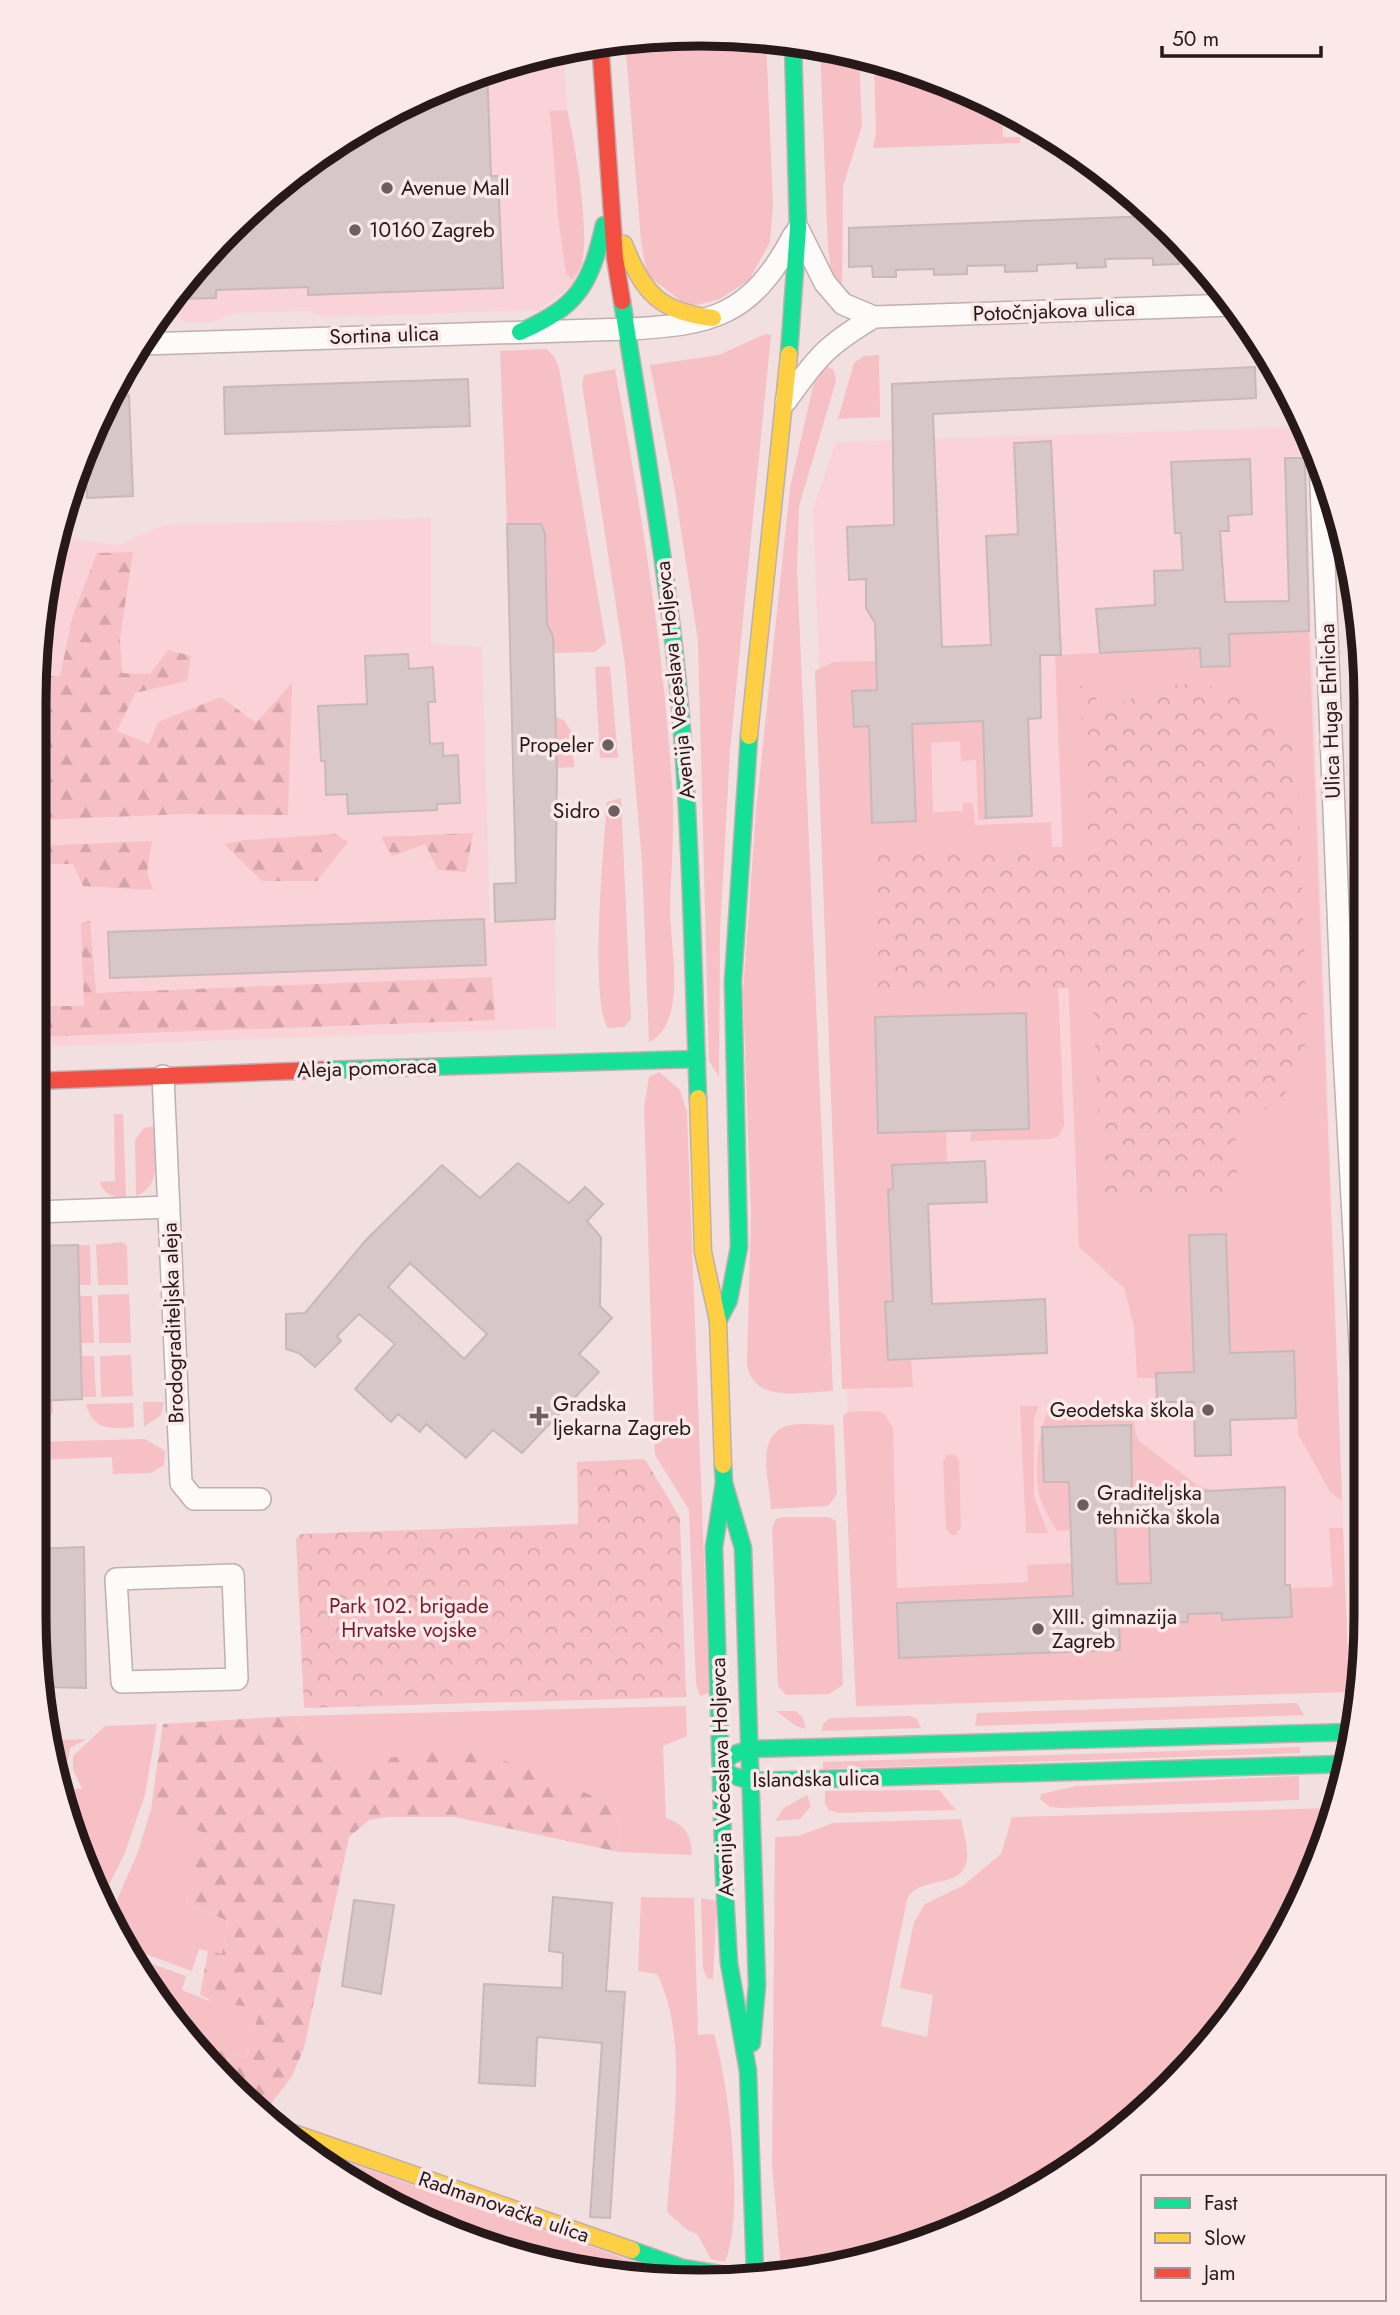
<svg xmlns="http://www.w3.org/2000/svg" width="1400" height="2315" viewBox="0 0 1400 2315" font-family="Jost,sans-serif">
  <defs>
    <pattern id="forest-firs" width="22" height="20" patternUnits="userSpaceOnUse" patternTransform="scale(1.75)"><rect width="22" height="20" fill="#f6c0c5"/><path d="M5 1l3.5 6h-7zM16 11l3.5 6h-7z" fill="#d3a4a9"/></pattern>
    <pattern id="park-crowns" width="20" height="18" patternUnits="userSpaceOnUse" patternTransform="scale(1.75)"><rect width="20" height="18" fill="#f6c0c5"/><path d="M2 6a3 3 0 1 1 6 0M12 15a3 3 0 1 1 6 0" fill="none" stroke="#d3a4a9"/></pattern>
  </defs>
  <rect width="100%" height="100%" fill="#f2dfe0"/>
  <path fill="#f9d3d7" d="M564,50l3,60 13,66 2,61 -6,45 -37,28 -215,7 -15,-6 -75,2 -22,9h-26l-18,-12 -3,-5 6,-11 89,-95 106,-76 119,-54z
    M1300,427l5,31 44,1234 -490,15 -46,-1198 23,-67z
    M431,518v126l51,3 8,275 65,-3 1,109 -520,19 3,-434 20,-75 59,7 47,-20z
    M1364,1053l-1,184 -6,-157v-12z"/>
  <path fill="#f6c0c5" d="M743,35l23,3 7,166 -3,38 -21,38 -29,19 -31,8 -42,-32 -6,-34 -16,-202z
    M820,47l39,7 3,72 -19,60 -1,105 -10,-16 -4,-26z
    M874,56l121,46 7,4 1,31h17v6l-147,5 3,-14z
    M567,110c8,31 24,128 14,156 -2,5 -6,10 -9,14l-6,-7 -8,-57 -8,-105z
    M765,334l6,1 -41,416 -10,181 -1,145 -10,-16 -11,-420 -23,-150 -25,-126 69,-10z
    M546,349l8,7 5,12 47,275 -11,9 -41,1 -1,-17 -6,-12 -2,-90 -4,-10h-34l-7,-173z
    M879,355l1,62 -42,2 16,-56 10,-7z
    M825,365l9,5 2,11 -37,125 -2,62 36,823c-29,1 -82,13 -86,-28l4,-149 -8,-221 13,-182 34,-323 24,-106z
    M615,369c27,144 50,287 58,433 1,35 -2,71 -3,107 0,37 18,115 -21,133l-7,-180 -17,-198 -43,-279 2,-10z
    M1309,631l33,870 -12,-9 -32,-58 -4,-83 -64,2 -41,-118 5,137 -37,1 -1,5h-19l-3,-52 -10,-38 -45,-41 -24,-592 145,-7 1,19 29,-1 -1,-32z
    M876,661l1,29 -25,2 2,35 15,-1 4,97 43,-2 -4,-97 71,-3 3,99h-8l-2,-60 -15,1 -1,-20 -29,2 2,69 30,-1v-8h10l2,22 76,-3 13,303 -5,11 -9,3 -79,2v-11l-25,1 1,32 -54,2v24l-5,1 4,92 6,19 -13,1 3,57h23l2,28 -71,2 -27,-718 18,-9z
    M610,666l8,92h-18l-5,-91z
    M555,717l9,3 8,13 2,34 -17,1z
    M621,798l10,221 -7,8 -16,1c-19,-28 -4,-185 -1,-226z
    M659,1072l21,18 7,22 22,581 -9,3 -4,-12 -7,-174 -34,-55 -11,-349 5,-29z
    M114,1114h9l3,82c-10,4 -19,-1 -25,-10l-1,-4 15,-1z
    M154,1126c1,24 10,59 -18,70l-1,-56 9,-12z
    M121,1242l6,3 1,40h-30l-2,-40z
    M78,1245h12l1,40h-12z
    M129,1294l2,49h-32l-1,-48z
    M79,1296h13l2,47h-14z
    M131,1355l2,41 -32,1 -1,-41z
    M81,1356h13l2,41h-14z
    M52,1400l1,12 -5,9 -14,-8v-12z
    M143,1402h21l-3,13 -17,12z
    M1129,1402c7,13 3,27 10,39l58,44 18,6 -83,4 -1,-70 -88,2 1,55h25l1,48 -13,1c-5,-9 -12,-19 -16,-30 -8,-25 -3,-71 9,-94z
    M133,1403l1,24c-23,2 -41,4 -48,-23z
    M1020,1406h18l-4,13v78l14,36h-22z
    M876,1411l8,2 9,15 4,160 131,-6 -1,-17 45,-2 1,33 -175,7 2,55 220,-8 -1,-34 33,-1v8l35,-1 1,-8 34,-1 1,7 69,-3 -1,-29 42,-1 -4,-59h14l6,164 -493,14 -13,-290 5,-4z
    M834,1425l3,69 -9,12 -57,3c0,-24 -17,-69 13,-82 13,-5 36,-2 50,-2z
    M145,1439l20,12 -1,14 -13,8 -38,1 -1,-17 -78,3v-18z
    M947,1455h8l4,5 2,67 -6,8 -6,-1 -3,-6 -3,-66z
    M783,1517h46l7,4 7,164 -14,9 -43,1 -8,-9 -6,-158 4,-9z
    M1115,1522h34l2,61 -34,1z
    M1297,1703l7,12 -329,11 2,-13z
    M686,1706l1,30 -24,10 3,72c20,7 25,17 26,37l-73,-3 -1,-40 -12,-11 -93,-36 -77,-13 -100,17 -44,-53z
    M776,1711h20l7,7 3,11 -10,-3z
    M910,1716l7,3 4,9 -99,3 1,-7 7,-6z
    M157,1724l-12,71 -21,60 -20,40 -35,-66 -15,-89 33,-1 -17,9 -4,21 8,20h8l-9,-20v-13l32,-30z
    M1300,1747v6l-477,16v-7z
    M1299,1776v24l-237,8 -12,-1 -10,-8 1,-5 35,-8z
    M939,1790l17,20 -118,3 -9,-3 -4,-6v-13z
    M807,1795l4,11 -11,13 -25,2 9,-13z
    M1333,1808l-17,62 -87,151 -158,148 -157,77 -133,22 -9,-103 3,-328 23,-1 35,-13 128,-4c2,12 7,27 6,39 -2,33 -50,16 -60,42l-26,126 46,11 6,-42 -33,-7 14,-66 11,-18 39,-19 37,-31 11,-37z
    M151,1809l54,23 -19,71 42,18 -6,34 -23,-6 -7,22 -60,-22 -20,-38 26,-59z
    M641,1897l53,1 4,137 16,-1c15,50 31,181 11,228l-14,-3 -14,-25 -10,-4 -20,-18c4,-72 23,-174 -10,-238l-19,-3z
    M701,1898l16,3 -4,78 -6,-1 -4,-9z
    M138,1959l48,17 -4,14 25,10 53,8 -14,49 -49,-11 -26,-25z
    M294,2144l390,135 -198,-33z"/>
  <path fill="url(#forest-firs)" d="M133,552l-13,86 2,35 28,1 18,-24 23,6 -4,25 -52,12 -18,38 32,13 9,-22 63,-25 35,26 36,-40 -4,132 -103,-1 -147,6 1,-144h21l13,-61 24,-62z
    M473,833l-7,39 -28,-2 -13,-26 -33,12 -11,-19z
    M336,834l12,8 -31,39h-55l-38,-37 21,-4z
    M152,841l-5,31 6,18 -70,-4 -10,-22h-36l1,-18z
    M90,921l6,72 396,-16 3,43 -458,17v-31h47l-3,-83z
    M292,1716l44,53c41,-7 86,-22 128,-17 48,5 97,32 142,49l12,11 1,40 -164,-35h-67l-19,3 -20,17 -45,211 -12,28 -25,33 -5,1 -65,-64 49,11 14,-48 -47,-8 -13,-6 8,-44 14,3 6,-33 -42,-18 18,-70 -53,-24 12,-85z"/>
  <path fill="url(#park-crowns)" d="M1189,684c52,3 102,23 108,81l10,254c0,52 -17,88 -72,102l3,77 -135,4 -11,-215 -216,8 -4,-141 214,-8 -6,-160 16,1 1,38c23,-27 58,-39 92,-41z
    M642,1459l4,2 34,57 6,179 -382,11 -8,-169 4,-5 278,-10 -1,-62z"/>
  <path fill="#d7c7c8" stroke="#c8b8b9" stroke-width="2" fill-rule="evenodd" d="M487,68l4,108h7l5,112 -195,7v-8l-28,1 -64,2v8l-36,1 -1,-14 81,-86 106,-76z
    M1150,216v7l10,-1 37,34 -18,1v7l-26,1v-7l-48,1 1,8 -29,1v-5l-40,2v6l-32,1v-7l-38,1v8l-33,1v-6l-38,1v7h-23l-1,-11 -23,1v-39z
    M1255,367l1,31 -323,16 9,233 49,-2 -5,-109 32,-2 -4,-91 37,-2 10,214h-21l1,63 -13,1 4,97 -46,2 -3,-97 -71,3 4,97 -44,2 -3,-97 -15,1 -2,-36 25,-1 -2,-67 -9,-15v-29l-17,1 -2,-53 47,-2 -2,-141z
    M468,379l2,47 -245,8 -1,-47z
    M129,395l4,101 -46,2 -2,-55 27,-47z
    M1285,458h20l4,173 -80,3 1,32 -29,1 -1,-19 -100,5 -4,-44 59,-4 -1,-34 29,-1 -2,-37h-6l-4,-71 79,-3 2,55 -24,2 1,15h-9l5,71 64,-1z
    M507,524h34l4,10 2,90 6,12 4,137 -2,146 -60,3 -1,-38 22,-1z
    M408,654l1,15 24,-2 2,35h-7l2,42 13,-1v13l15,-1 2,48 -23,1v6l-89,4 -1,-20 -21,1 -1,-34h-4l-3,-55 49,-2 -2,-48z
    M484,919l2,46 -376,13 -2,-46z
    M1026,1013l3,116 -151,4 -3,-116z
    M985,1161l2,41 -59,2 4,100 113,-5 2,54 -159,7 -3,-58 8,-1 -5,-111 5,-1 -1,-24z
    M518,1163l51,40 16,-16 18,17 -16,17 14,16 -1,69 12,12 -33,36 20,18 -77,81 -29,-23 -27,28 -40,-34 -6,8 -22,-18 -7,8 -36,-33 40,-45 -36,-30 -22,22 4,5 -26,26 -16,-14 -13,-4v-35l19,-1 61,-73 76,-75 38,33zM410,1263l77,71 -23,25 -76,-72z
    M1226,1234l4,119 64,-2 2,67 -66,2 1,35 -36,1 -1,-54h-37l-1,-29 38,-1 -5,-137z
    M78,1245l4,154 -48,2 1,-155z
    M1131,1425l1,70 153,-8v98h5l2,32 -70,3v-7l-34,1v8l-36,1v-8l-33,1 1,34 -221,8 -2,-55 176,-7 -4,-114h-25l-2,-55zM1115,1522h34l2,61 -34,1z
    M84,1547l2,141 -41,-1 -12,-72 1,-66z
    M553,1897l59,6 -6,88 19,1 -15,226 -20,-1 12,-174 -65,-6 -2,49 -56,-3 5,-99 78,4 1,-35 -14,-2z
    M354,1900l40,5 -13,89 -39,-8z"/>
  <g fill="none" stroke-linecap="round" stroke-linejoin="round">
    <g stroke="#bfafb0" stroke-width="24">
      <path id="street" d="M798,229l27,54 18,21 31,13 359,-12
        M142,344l484,-15c87,-4 125,-13 168,-94
        M786,401c31,-44 41,-56 88,-84
        M1320,461l23,574 19,345
        M163,1076l18,407 13,16h66
        M36,1212l133,-5
        M233,1575l4,104 -115,3 -6,-103z"/>
    </g>
    <g stroke="#bfafb0" stroke-width="19">
      <path id="fast" d="M622,301c21,135 46,269 58,405 11,130 13,261 18,392
        M520,332c58,-26 70,-46 84,-107
        M789,354l9,-126 -5,-185
        M322,1070l375,-11
        M718,1321l11,-21 10,-53 -6,-266 16,-245
        M723,1465l1,18 -10,64 10,330 5,86 19,108 7,202
        M724,1483l19,65 14,437 -5,58
        M721,1765l11,-10 18,-6 603,-17
        M721,1765l10,10 20,6 593,-17
        M632,2250l51,18 49,8"/>
    </g>
    <g stroke="#bfafb0" stroke-width="19">
      <path id="slow" d="M624,244c19,49 36,68 89,74
        M749,736l40,-382
        M698,1098l5,154 15,69 5,144
        M279,2128l353,122"/>
    </g>
    <g stroke="#bfafb0" stroke-width="19">
      <path id="jam" d="M600,42l15,216 7,43
        M36,1081l286,-11"/>
    </g>
    <use href="#street" stroke="#fdfafa" stroke-width="21"/>
    <use href="#fast" stroke="#16e098" stroke-width="16"/>
    <use href="#slow" stroke="#ffcf43" stroke-width="16"/>
    <use href="#jam" stroke="#f24e42" stroke-width="16"/>
  </g>
  <g fill="#6e5e5f" stroke="#fbe9ea" stroke-width="2.5">
    <circle cx="387" cy="188" r="7"/>
    <circle cx="355" cy="230" r="7"/>
    <circle cx="608" cy="745" r="7"/>
    <circle cx="614" cy="811" r="7"/>
    <circle cx="1208" cy="1410" r="7"/>
    <path d="M535.5 1405.5h7v7h7v7h-7v7h-7v-7h-7v-7h7z"/>
    <circle cx="1083" cy="1505" r="7"/>
    <circle cx="1038" cy="1629" r="7"/>
  </g>
  <g text-anchor="middle" stroke-width="7" stroke-linejoin="round" paint-order="stroke">
    <g font-size="21" fill="#271819" stroke="#fbe9ea" text-anchor="start">
      <text x="401" y="195">Avenue Mall</text>
      <text x="369" y="237">10160 Zagreb</text>
      <text x="594" y="752" text-anchor="end">Propeler</text>
      <text x="600" y="818" text-anchor="end">Sidro</text>
      <text x="553" y="1411">Gradska<tspan x="553" dy="24">ljekarna Zagreb</tspan></text>
      <text x="1194" y="1417" text-anchor="end">Geodetska škola</text>
      <text x="1097" y="1500">Graditeljska<tspan x="1097" dy="24">tehnička škola</tspan></text>
      <text x="1052" y="1624">XIII. gimnazija<tspan x="1052" dy="24">Zagreb</tspan></text>
    </g>
    <g font-size="21" fill="#271819" stroke="#fbe9ea">
      <text transform="translate(1054 311) rotate(-2)" y="7">Potočnjakova ulica</text>
      <text transform="translate(384 335) rotate(-2)" y="7">Sortina ulica</text>
      <text transform="translate(675 680) rotate(-96)" y="7">Avenija Većeslava Holjevca</text>
      <text transform="translate(1330 711) rotate(-92)" y="7">Ulica Huga Ehrlicha</text>
      <text transform="translate(367 1068) rotate(-2)" y="7">Aleja pomoraca</text>
      <text transform="translate(173 1323) rotate(-92)" y="7">Brodograditeljska aleja</text>
      <text transform="translate(722 1777) rotate(-92)" y="7">Avenija Većeslava Holjevca</text>
      <text transform="translate(816 1779) rotate(-1)" y="7">Islandska ulica</text>
      <text transform="translate(504 2207) rotate(19)" y="7">Radmanovačka ulica</text>
    </g>
    <g font-size="21" fill="#761b30" stroke="#fbe9ea">
      <text x="409" y="1613">Park 102. brigade<tspan x="409" dy="24">Hrvatske vojske</tspan></text>
    </g>
  </g>
  <path d="M0 0H1400V2315H0ZM700 46H700A654 654 0 0 1 1354 700V1616A654 654 0 0 1 700 2270H700A654 654 0 0 1 46 1616V700A654 654 0 0 1 700 46Z" fill="#fbe9ea" fill-rule="evenodd"/>
  <path fill="none" stroke="#271819" stroke-width="9" d="M700 46H700A654 654 0 0 1 1354 700V1616A654 654 0 0 1 700 2270H700A654 654 0 0 1 46 1616V700A654 654 0 0 1 700 46Z"/>
  <rect x="1141" y="2175" width="245" height="126" fill="#fbe9ea" stroke="#a69596" stroke-width="2"/>
  <rect x="1155" y="2198" width="35" height="10" fill="#16e098" stroke="#a69596" stroke-width="2"/>
  <text x="1204" y="2210" font-size="21" fill="#271819">Fast</text>
  <rect x="1155" y="2233" width="35" height="10" fill="#ffcf43" stroke="#a69596" stroke-width="2"/>
  <text x="1204" y="2245" font-size="21" fill="#271819">Slow</text>
  <rect x="1155" y="2268" width="35" height="10" fill="#f24e42" stroke="#a69596" stroke-width="2"/>
  <text x="1204" y="2280" font-size="21" fill="#271819">Jam</text>
  <path d="M1162 46v10h159v-10" fill="none" stroke="#271819" stroke-width="3.5"/>
  <text x="1172" y="46" font-size="21" fill="#271819" stroke="#fbe9ea" stroke-width="5" paint-order="stroke">50 m</text>
</svg>
